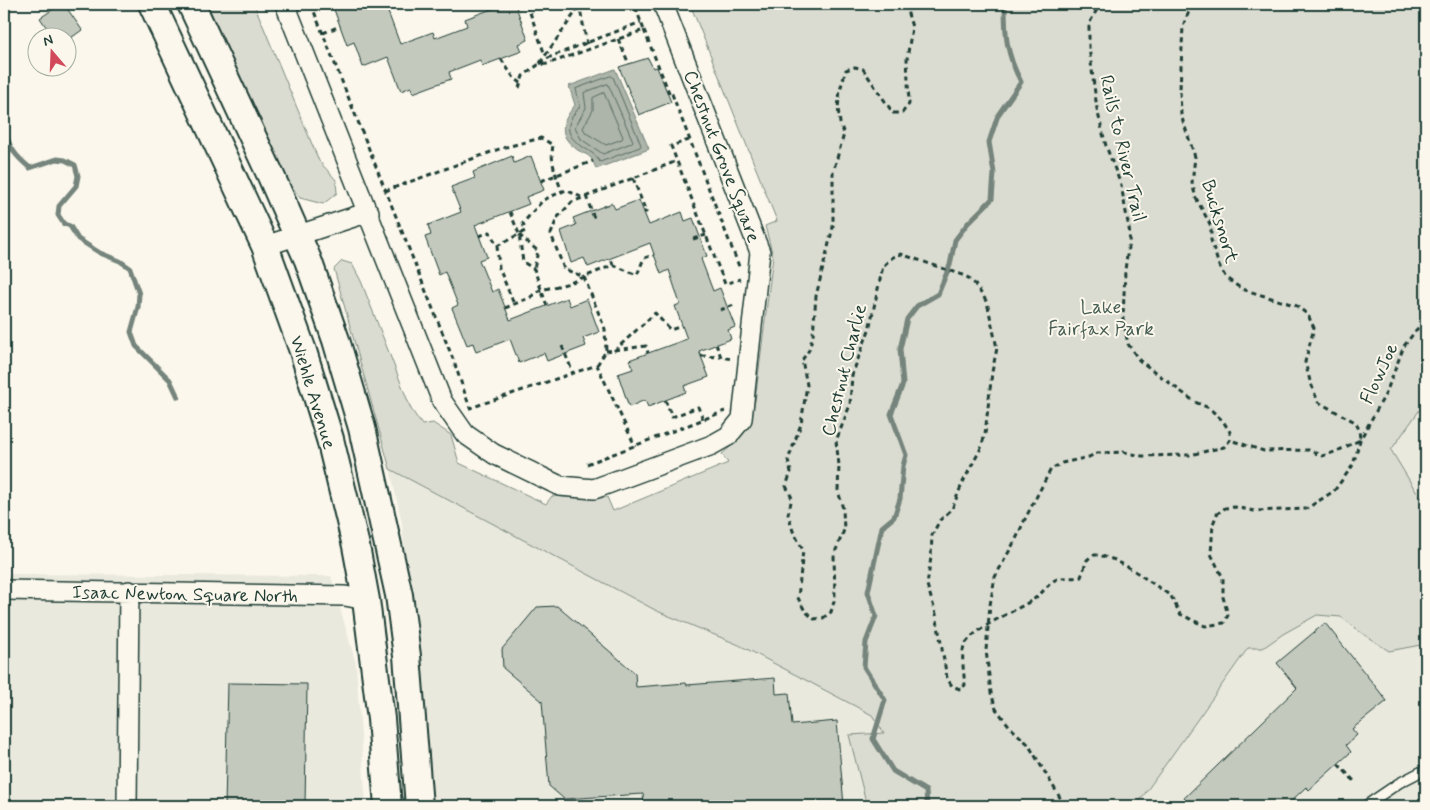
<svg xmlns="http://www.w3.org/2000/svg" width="1430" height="810" viewBox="0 0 1430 810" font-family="Mynerve,sans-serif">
  <rect width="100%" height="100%" fill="#fbf7ec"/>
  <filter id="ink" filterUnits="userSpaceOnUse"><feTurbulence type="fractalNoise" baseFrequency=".02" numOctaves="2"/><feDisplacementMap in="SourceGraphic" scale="10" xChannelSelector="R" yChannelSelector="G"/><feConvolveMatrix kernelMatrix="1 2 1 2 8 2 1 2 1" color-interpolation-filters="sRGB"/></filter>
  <g filter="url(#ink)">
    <path fill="#eae9de" d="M1426,398v408h-290l240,-338z
      M390,469l350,177 139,72 57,88h-507l-27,-283z
      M4,574l327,2 25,88 10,142h-362z"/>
    <path fill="#dbdcd1" stroke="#7d8c82" d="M207,4h47l65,157 17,19 1,13 -14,11 -23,-6 -12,-17z
      M690,4h736v397l-35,49 26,43 9,9v142l-37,7 -26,-17 -22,-17 -24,-2 -34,19 -20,14h-15l-112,158h-269l-18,-71 35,-2 -12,-18 -133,-70 -82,-34 -267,-142 -56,-200 8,-8 10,3 9,17 50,128 11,16 11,-2 18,12 8,28 87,41 6,-8 43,3 12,-2 6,14 115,-48 -6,-9 15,-13 10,-13 8,-27 18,-145 -8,-30 12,-5z"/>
    <path fill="#adb4aa" stroke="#74847b" d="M615,69l34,80 -53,20c-1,-3 -3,-8 -5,-11 -4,-5 -13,-6 -17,-11 -18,-14 -10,-28 1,-42l-6,-19z"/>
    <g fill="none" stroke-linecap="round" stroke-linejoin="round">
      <path stroke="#586d63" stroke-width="1" d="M611,76l2,1 28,68 -1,2 -40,15c-3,-3 -4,-7 -8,-9 -11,-8 -30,-16 -21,-34 2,-5 6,-8 9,-13l-4,-17z
        M608,84l25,57 -2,2 -28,11 -22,-15 -6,-12 11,-19 -2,-15z
        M604,93l19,44 -1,2 -16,6 -20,-12 -3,-5 10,-18v-12z"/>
      <path stroke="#74847b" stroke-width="5" d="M4,127c5,20 10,28 26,41l27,-9 8,1 10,5 3,11 -2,10 -17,20 -1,9 6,9 6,2 8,13 22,14 20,8 10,7 9,26 -1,13 -7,25 5,14 34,34 8,17
        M927,806l-1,-15 -33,-20 -20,-32 12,-39 -21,-33 2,-25 10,-26 -8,-24 14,-65 12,-10 6,-18 3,-33 3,-11 -15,-41 12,-30 -3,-35 7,-30 10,-13 21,-12 12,-29 5,-25 13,-17 24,-24 2,-26 -5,-31 9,-27 23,-33c-15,-29 -16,-47 -16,-78"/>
    </g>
    <path fill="#c4c9be" stroke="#1f3d34" d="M61,4h3l18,26 -14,10v-2h-6l-5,-8 -6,4 -11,-16z
      M332,4h53l15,40 33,-12 2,6 32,-12 -2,-7 40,-15h10l13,36 -9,4 3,7 -40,15 -2,-6 -31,12 2,7 -38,14 -2,-6 -10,4 -13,-34 -25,10 -9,-25 -7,3z
      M648,58l5,10 4,-1 14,35 -32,13 -20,-48z
      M512,156l2,7 17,-7 13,34 -18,7 3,7 -54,21 12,32 -8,3 13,32 6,-3 12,31 57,-22 3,8 17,-7 12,33 -16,6 3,8 -39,15 -3,-8 -25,10 -9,-24 -34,13 -3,-9 -6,2 -15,-37 6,-3 -13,-33 -6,3 -14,-38 6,-2 -3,-10 33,-13 -10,-25 24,-9 -2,-6z
      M639,200l10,25 33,-13 3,9 8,-3 14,38 -6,3 12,32 7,-3 15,39 -7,3 3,9 -32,12 10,26 -25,9 2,6 -38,15 -3,-7 -16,7 -11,-33 15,-5 -4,-9 58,-21 -12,-33 5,-2 -11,-34 -8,4 -11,-31 -62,24 -4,-9 -13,5 -10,-32 15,-6 -3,-7 18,-7 21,-8 3,6z
      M557,606l78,67 1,14 50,-4 1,2 88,-7 1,16 13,-1 3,32 45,-4 7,85h-200l-1,-12 -79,5 -15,-13 -7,-85 -39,-33 -1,-19 35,-42z
      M1325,623l62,78 -35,28 5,6 -11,10 5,7 -42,38 -3,-3 -20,19h-110l121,-118 -20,-25z
      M228,683l79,1 -2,122h-80z"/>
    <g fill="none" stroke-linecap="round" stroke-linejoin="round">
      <g stroke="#1f3d34" stroke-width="12">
        <path id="lane" d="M1365,806l34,-23 27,-14"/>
      </g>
      <g stroke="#1f3d34" stroke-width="22">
        <path id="street" d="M285,4l157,397 23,33 29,20 66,32 34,3 118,-44 16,-9 14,-17 18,-167 -97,-248
          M265,246l104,-34
          M4,590l341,6 21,4
          M127,806l2,-215"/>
      </g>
      <g stroke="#1f3d34" stroke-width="30">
        <path id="secondary" d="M152,4l113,242 38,105 27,88 26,107 10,54 15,119 7,87
          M191,4l80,172 37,84 28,80 26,88 37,167 8,61 12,150"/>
      </g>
      <path stroke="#1f3d34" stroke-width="3" stroke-dasharray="5 4" stroke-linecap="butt" d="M311,4l142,355 17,49 127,-43 38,81
        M527,4l18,51
        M579,4l8,40
        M905,4l7,23 -5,32 2,45 -7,9h-9l-30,-44 -8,-2 -9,3 -6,20 -2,18 2,15 4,11 -11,38v55l-17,69 -3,39 -4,15 -7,10 5,25 -6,39 -13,36 3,12 -5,14 6,12 -4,16 5,17 10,19 -5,48 7,13 9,8 9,-1 8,-6 4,-14 -1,-43 10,-25 -1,-21 -5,-19 1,-25 -3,-24 14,-36 2,-30 17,-45 14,-64 10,-9 8,-3 64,22 7,4 15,22 10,46 -5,24 -7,62 -4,14 -19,36 -10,25 -12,11 -8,15 -1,22 -4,28 9,29 11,64 5,8 8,3 5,-4c-1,-9 -4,-31 -1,-39 10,-19 52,-35 70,-47 8,-5 13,-14 21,-19 8,-4 18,-1 26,-3l6,-17 6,-5h6l16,5 18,10 38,26 9,18 25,12 19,-3 4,-8 -5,-18v-19l-12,-24 2,-30 4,-10 8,-6 10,-1 19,4 52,-2 28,-18 19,-26 7,-25 26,-47 18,-47 13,-17 9,-6
        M1192,4l-9,22 -3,63 1,26 14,42 -3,26 4,15 15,28v14l8,26 7,12 16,11 55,17 11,9 6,13 -9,34 5,19 8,21 37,20 4,7 1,11 -25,12 -13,4 -13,-6 -45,1 -34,-11
        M380,10l15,-6
        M644,30l26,65 2,-1 68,175
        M323,33l17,-7
        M618,39l11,25
        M501,59l13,19 7,5
        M540,63l39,-56
        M540,64l10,-7 91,-35
        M519,88l4,-12 15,-11 9,-1 97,-34 -10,-26
        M689,140l-18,6 54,138 15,-5
        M633,178l13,34h-2
        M541,181l52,-20
        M385,191l117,-43 39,-10 12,7c-3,17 3,30 9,47
        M586,196l8,22
        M510,212l9,22 4,28 11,7 13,37
        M519,235l19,16 -4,18
        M479,236l11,-4 7,14 28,-15 -2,-8 20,-23 23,-10 15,7
        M693,239l13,-4
        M497,246l2,22 15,36
        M613,265l24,10 7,-17 10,-3
        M505,308l26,-11 5,-5 5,-2 29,-7 43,-18 -2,-7
        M720,310l17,-6
        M716,344l5,13 11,2
        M562,346l11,27
        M606,351l40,-5 2,7
        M614,351l41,-38 15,17 12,-4
        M701,356l20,1
        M597,365l9,-14 -1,-22 -21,-52 -20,-8 -13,-35 6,-16 15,-16 105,-41
        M665,400l7,17 26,-10 5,12
        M587,464l138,-53
        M1338,764l18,19
        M1065,806l-37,-62 -17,-16 -15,-19 -5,-16 -5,-43 4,-45 5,-28 22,-40 9,-20 25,-48 11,-6 27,-6 8,-4 27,-1 18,4 48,-1 34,-8 6,-7v-8l-7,-11 -14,-13 -14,-6 -56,-42 -11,-16 -5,-25 2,-49 5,-36 -9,-49 -15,-39 -9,-37 -8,-62v-23l11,-20"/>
      <use href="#lane" stroke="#fbf7ec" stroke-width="9"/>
      <use href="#street" stroke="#fbf7ec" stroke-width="19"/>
      <use href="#secondary" stroke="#fbf7ec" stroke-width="26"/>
    </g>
  </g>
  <g text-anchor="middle" stroke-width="4" stroke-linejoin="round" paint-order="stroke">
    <g font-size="19" fill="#1f3d34" stroke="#fbf7ec">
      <text transform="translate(1124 148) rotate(77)" y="7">Rails to River Trail</text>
      <text transform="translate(723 156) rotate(69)" y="7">Chestnut Grove Square</text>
      <text transform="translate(1221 221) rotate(73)" y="7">Bucksnort</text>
      <text transform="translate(843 370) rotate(-76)" y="7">Chestnut Charlie</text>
      <text transform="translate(1378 373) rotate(-65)" y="7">FlowJoe</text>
      <text transform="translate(314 392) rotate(73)" y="7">Wiehle Avenue</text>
      <text transform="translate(185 593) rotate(1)" y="7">Isaac Newton Square North</text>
    </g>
    <g font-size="19" fill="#455d53" stroke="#fbf7ec">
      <text x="1101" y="313">Lake<tspan x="1101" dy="22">Fairfax Park</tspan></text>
    </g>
  </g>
  <rect width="1430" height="810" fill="none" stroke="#fbf7ec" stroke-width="20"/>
  <rect x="10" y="10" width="1410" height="790" fill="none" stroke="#1f3d34" stroke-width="2" filter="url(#ink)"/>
  <g transform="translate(52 52) rotate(341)"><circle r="24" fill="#fbf7ec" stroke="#a3ada2"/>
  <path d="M0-4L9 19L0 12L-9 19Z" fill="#d1495b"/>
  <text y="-8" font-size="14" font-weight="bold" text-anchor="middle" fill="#1f3d34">N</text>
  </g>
</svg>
